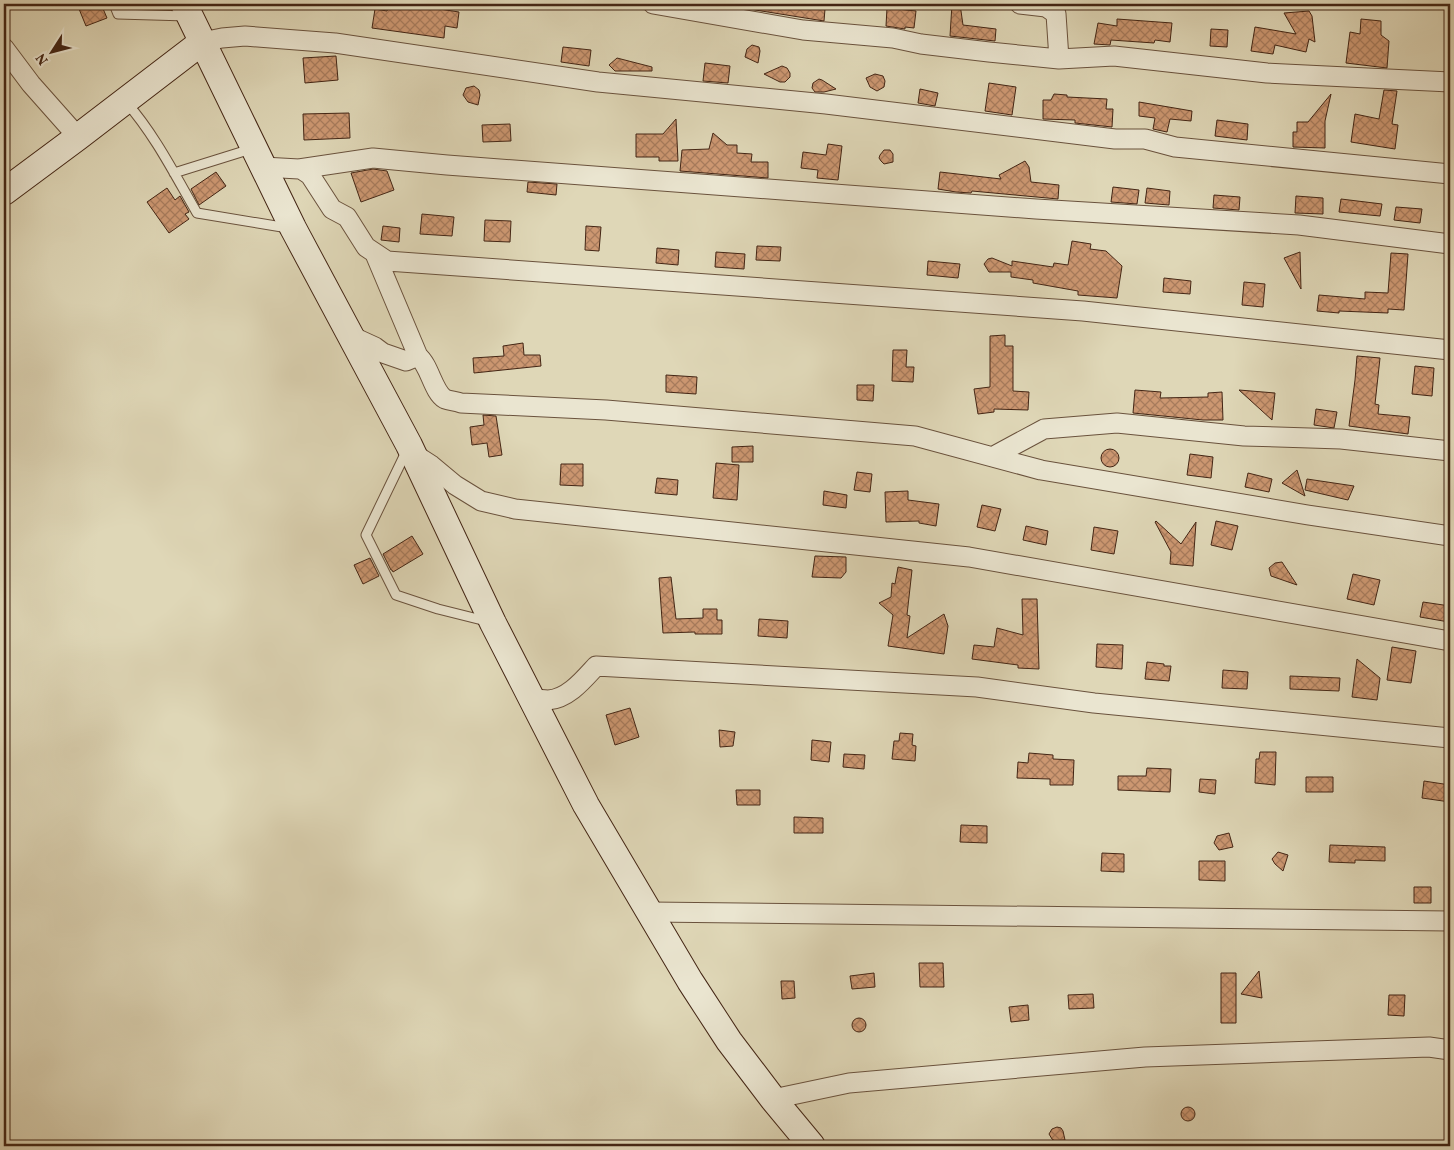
<svg xmlns="http://www.w3.org/2000/svg" width="1454" height="1150" viewBox="0 0 1454 1150" font-family="Vollkorn,serif">
  <defs>
    <pattern id="building-cross-hatch" width="8" height="8" patternUnits="userSpaceOnUse" patternTransform="scale(1.25)"><rect width="8" height="8" fill="#cc9771"/><path d="M0 0l8 8M0 8l8-8" fill="none" stroke="#a77b5c"/></pattern>
  </defs>
  <rect width="100%" height="100%" fill="#dfd7b7"/>
  <filter id="stains"><feTurbulence type="fractalNoise" baseFrequency=".004" numOctaves="4"/><feColorMatrix values="0 0 0 0 .2 0 0 0 0 .09 0 0 0 0 .02 0 0 0 .5 -.17"/></filter>
  <radialGradient id="worn" r=".72"><stop offset=".6" stop-color="#630" stop-opacity="0"/><stop offset="1" stop-color="#630" stop-opacity=".3"/></radialGradient>
  <path fill="url(#building-cross-hatch)" stroke="#432514" d="M77,4h24l6,14 -21,8z
    M389,4h18l52,8 -2,16 -12,-2 -1,12 -72,-10 3,-19 12,2z
    M749,4h40l36,5 -1,12 -75,-12z
    M952,4h8l3,21 33,4 -1,12 -45,-5z
    M887,8l29,3 -2,17 -9,-1v2l-19,-3z
    M1309,11l3,5 3,26 -6,-3 -3,13 -31,-7 -2,9 -22,-3 4,-24 41,7 -12,-21z
    M1117,19l55,4 -2,19 -15,-2 -1,3 -43,-3 -1,5 -16,-1 4,-21 19,3z
    M1361,19l20,2v14l8,6 -2,27 -41,-5 4,-31 10,2z
    M1211,29l17,1 -1,17 -17,-1z
    M752,45l7,2 1,4 -2,12 -13,-6 2,-8z
    M563,47l28,3 -2,16 -28,-4z
    M336,56l2,24 -33,3 -2,-25z
    M617,58l35,9v4h-37l-6,-6z
    M705,63l25,3 -2,17 -25,-2z
    M782,66l5,2 3,5v4l-5,5h-5l-16,-8z
    M875,74l8,2 2,5 -1,6 -7,4 -7,-4 -4,-9z
    M819,79l3,1 14,9 -12,3h-9l-3,-4 1,-5z
    M989,83l27,4 -4,28 -27,-4z
    M474,86l5,4 1,5 -2,10 -10,-3 -5,-7 3,-7z
    M920,89l18,4 -3,13 -17,-3z
    M1384,90l13,1 -5,33 6,1 -3,24 -44,-7 4,-28 24,5z
    M1054,94l13,1v2l40,2 -1,10h7l-1,18 -37,-4v-3l-32,-1v-19h8z
    M1331,94l-6,27v27l-32,-1v-15h4v-10h11z
    M1139,102l53,9 -1,10 -21,-2 -3,13 -14,-3 2,-11 -16,-2z
    M349,113l1,25 -46,2 -1,-26z
    M676,119l2,42h-19v-4h-23v-23h27z
    M1217,120l31,4 -1,16 -32,-4z
    M510,124l1,17 -28,1 -1,-17z
    M713,133l14,12h10v8l15,1 -1,8h17v16l-88,-7 2,-21 27,-1z
    M828,144l14,2 -4,34 -21,-2 1,-8 -17,-2 2,-16 23,3z
    M884,150h6l3,4v8l-9,2 -3,-3 -2,-3 1,-3z
    M1025,161l4,6 2,15 28,3 -1,14 -86,-8 -1,2 -15,-1 -18,-3 2,-17 61,7 -2,-4z
    M373,169l14,2 7,19 -33,12 -10,-29z
    M216,172l10,14 -27,19 -8,-16z
    M528,182l29,2 -1,11 -29,-3z
    M1113,187l26,3 -2,14 -26,-2z
    M167,188l8,12 5,-4 9,16 -4,2 4,5 -20,14 -22,-31z
    M1147,188l23,3 -1,14 -24,-2z
    M1214,195l26,2 -1,13 -26,-2z
    M1296,196l27,2v16l-28,-1z
    M1341,199l41,5 -2,12 -41,-4z
    M1396,207l26,2 -2,14 -26,-3z
    M422,214l32,3 -2,19 -32,-2z
    M485,220l26,1 -1,21 -26,-1z
    M383,226l17,2 -1,14 -18,-2z
    M586,226l15,1 -2,24 -14,-1z
    M1072,241l19,3 -1,5 16,2 16,15 -5,32 -39,-3v-4l-45,-8v-3l-22,-3v-5h-22l-5,-8 4,-5 4,-1 20,8v-5l41,6 1,-4 14,2z
    M757,246l24,1 -1,14 -24,-1z
    M657,248l22,2 -1,15 -22,-2z
    M716,252l29,2 -1,15 -29,-2z
    M1300,252l1,37 -17,-31z
    M1391,253l17,1 -4,56 -16,-1v4l-49,-2v2l-22,-2 2,-16 46,4v-7l23,1z
    M928,261l32,3 -2,14 -31,-3z
    M1164,278l27,3 -1,13 -27,-2z
    M1244,282l21,2 -2,23 -21,-2z
    M1005,335v11h8v45l16,1 -1,18 -34,-1v3l-16,2 -4,-25 16,-2v-51z
    M523,343l1,12h16l1,11 -67,7 -1,-15 31,-2 -1,-10z
    M893,350h14l-1,17h8l-1,15 -21,-1z
    M1357,356l23,2 -5,46 4,1 -1,9 32,3 -2,17 -59,-8 6,-46z
    M1415,366l19,2 -2,28 -20,-2z
    M666,375l31,2 -1,17 -30,-2z
    M857,385h17l-1,16 -16,-1z
    M1135,390l26,2 -1,6 48,-1v-4l14,-1 1,28h-20l-70,-7z
    M1239,390l36,3 -3,27z
    M1316,409l21,3 -3,16 -20,-3z
    M483,415l13,1 6,39 -13,2 -2,-14 -15,2 -2,-18 14,-2z
    M753,446v16h-21v-15z
    M1101 458a9 9 0 1 1 18 0a9 9 0 1 1-18 0Z
    M1190,454l23,3 -2,21 -24,-3z
    M716,463l23,2 -2,35 -24,-2z
    M561,464h22v22l-23,-1z
    M1297,470l8,26 -23,-13z
    M857,472l15,2 -2,18 -16,-2z
    M1248,473l24,6 -3,13 -24,-5z
    M657,478l21,2 -1,15 -22,-2z
    M1307,479l47,7 -6,14 -43,-10z
    M824,491l23,4 -1,13 -23,-3z
    M908,491v9l31,4 -3,22 -17,-3v-2l-33,1 -1,-30z
    M982,505l19,4 -6,22 -18,-4z
    M1156,521l25,23 15,-22 -3,44 -23,-2 1,-12 -16,-30z
    M1216,521l22,5 -6,24 -21,-5z
    M1026,526l22,5 -2,14 -23,-5z
    M1094,527l24,4 -4,23 -23,-4z
    M412,536l11,18 -30,18 -1,-2h-1l-8,-16z
    M815,556l31,1v15l-5,6 -29,-1z
    M370,558l9,18 -16,8 -9,-19z
    M1282,562l15,23 -26,-9 -2,-8 6,-5z
    M898,567l14,3 -5,45 3,1 -3,22 37,-24 4,12 -4,28 -56,-8 5,-31 -14,-12 12,-6 1,-14 3,1z
    M1353,574l27,6 -6,25 -27,-6z
    M671,577l5,42 27,-1v-9h14v11h5v14h-27v-2l-32,1 -4,-55z
    M1022,599h15l2,70 -21,-1v-3l-46,-6 2,-14 20,2 3,-19 26,7z
    M1423,602l27,4 -1,16 -29,-5z
    M759,619l29,2 -1,17 -29,-2z
    M1097,644l26,1 -1,24 -26,-2z
    M1392,647l24,4 -5,32 -24,-3z
    M1357,659l23,19 -3,22 -25,-3z
    M1147,662l17,2v2h7l-2,15 -24,-2z
    M1223,670l25,2 -1,17 -25,-1z
    M1290,676l50,2 -1,13 -49,-2z
    M630,708l9,29 -24,8 -9,-30z
    M719,730l16,2 -2,14 -13,1z
    M900,733l13,1 -1,11 4,1 -1,15 -23,-2 2,-18h5z
    M812,740l19,2 -2,20 -18,-2z
    M1260,752h16l-1,33 -20,-2 1,-24h3z
    M1029,753l24,2v4l21,1 -1,25h-23v-6l-33,-1 1,-16 10,1z
    M844,754l21,1 -1,14 -21,-2z
    M1147,768l24,1 -1,23 -52,-2v-14h28z
    M1306,777h27v15h-27z
    M1200,779l16,1 -1,14 -16,-2z
    M1424,781l26,4v17l-28,-4z
    M736,790h24v15h-23z
    M794,817l29,1v15h-29z
    M961,825l26,1v17l-27,-1z
    M1229,833l4,14 -14,3 -5,-7 3,-7z
    M1330,845l55,2v14l-30,-1v3l-26,-1z
    M1278,852l10,3 -5,16 -8,-7 -3,-5z
    M1102,853l22,1v18l-23,-1z
    M1199,861h26v20l-26,-1z
    M1414,887h17v16h-17z
    M919,963h24l1,24h-24z
    M1259,971l3,27 -21,-4z
    M874,973l1,14 -23,2 -2,-13z
    M1221,973h15v50h-15z
    M781,981h13l1,17 -13,1z
    M1093,994l1,14 -25,1 -1,-14z
    M1389,995h16l-1,21 -16,-1z
    M1028,1005l1,15 -18,2 -2,-15z
    M852 1025a7 7 0 1 1 14 0a7 7 0 1 1-14 0Z
    M1181 1114a7 7 0 1 1 14 0a7 7 0 1 1-14 0Z
    M1057,1127l4,1 2,3 2,9 -10,1 -3,-2 -3,-5 3,-5z"/>
  <g fill="none" stroke-linecap="round" stroke-linejoin="round">
    <g stroke="#6a523d" stroke-width="11">
      <path id="lane" d="M114,4l4,10 69,2
        M126,102c29,33 49,73 71,111l91,15
        M174,173l77,-24
        M407,450l-41,85 30,60 42,14 48,12"/>
    </g>
    <g stroke="#6a523d" stroke-width="21">
      <path id="street" d="M653,4l150,26 90,8 28,6 68,8 70,7 55,-3 153,17 183,9
        M1020,4l26,3 10,7 3,45
        M202,42l20,-4 23,-2 90,7 263,39 228,22 289,35h30l30,8 275,27
        M4,48l27,36 47,53
        M263,167l36,2 74,-11 74,7 589,44 263,16 151,19
        M301,169l9,6 22,34 15,8 19,30 21,14 696,50 367,39
        M375,254l43,102
        M351,336l24,11 8,6 23,8 12,-5c12,10 15,36 27,43 5,2 11,2 16,4l145,7 309,26 126,34 267,45 142,21
        M414,454l17,11 24,20 26,16 34,8 454,48 481,84
        M992,457l52,-28 73,-6 127,13 97,3 109,12
        M532,699c6,0 11,1 16,1 20,-1 36,-21 48,-34l381,21 117,16 356,35
        M650,912l800,9
        M773,1099l76,-16 296,-26 284,-10 21,3"/>
    </g>
    <g stroke="#432514" stroke-width="28">
      <path id="secondary" d="M184,4l109,224 116,217 84,178 93,182 104,176 39,60 44,58 39,47
        M4,192l74,-55 124,-95"/>
    </g>
    <use href="#lane" stroke="#eae5d0" stroke-width="9"/>
    <use href="#street" stroke="#eae5d0" stroke-width="19"/>
    <use href="#secondary" stroke="#eae5d0" stroke-width="26"/>
  </g>
  <rect width="1454" height="1150" fill="none" stroke="#dfd7b7" stroke-width="20"/>
  <rect x="5" y="5" width="1444" height="1140" fill="none" stroke="#432514" stroke-width="2.5"/>
  <rect x="10" y="10" width="1434" height="1130" fill="none" stroke="#432514"/>
  <g transform="translate(52 52) rotate(234)" stroke="#eae5d0" stroke-width="4" paint-order="stroke">
  <path d="M0-4L9 19L0 12L-9 19Z" fill="#432514"/>
  <text y="-8" font-size="14" font-weight="bold" text-anchor="middle" fill="#432514">N</text>
  </g>
  <rect width="100%" height="100%" filter="url(#stains)"/>
  <rect width="100%" height="100%" fill="url(#worn)"/>
</svg>
